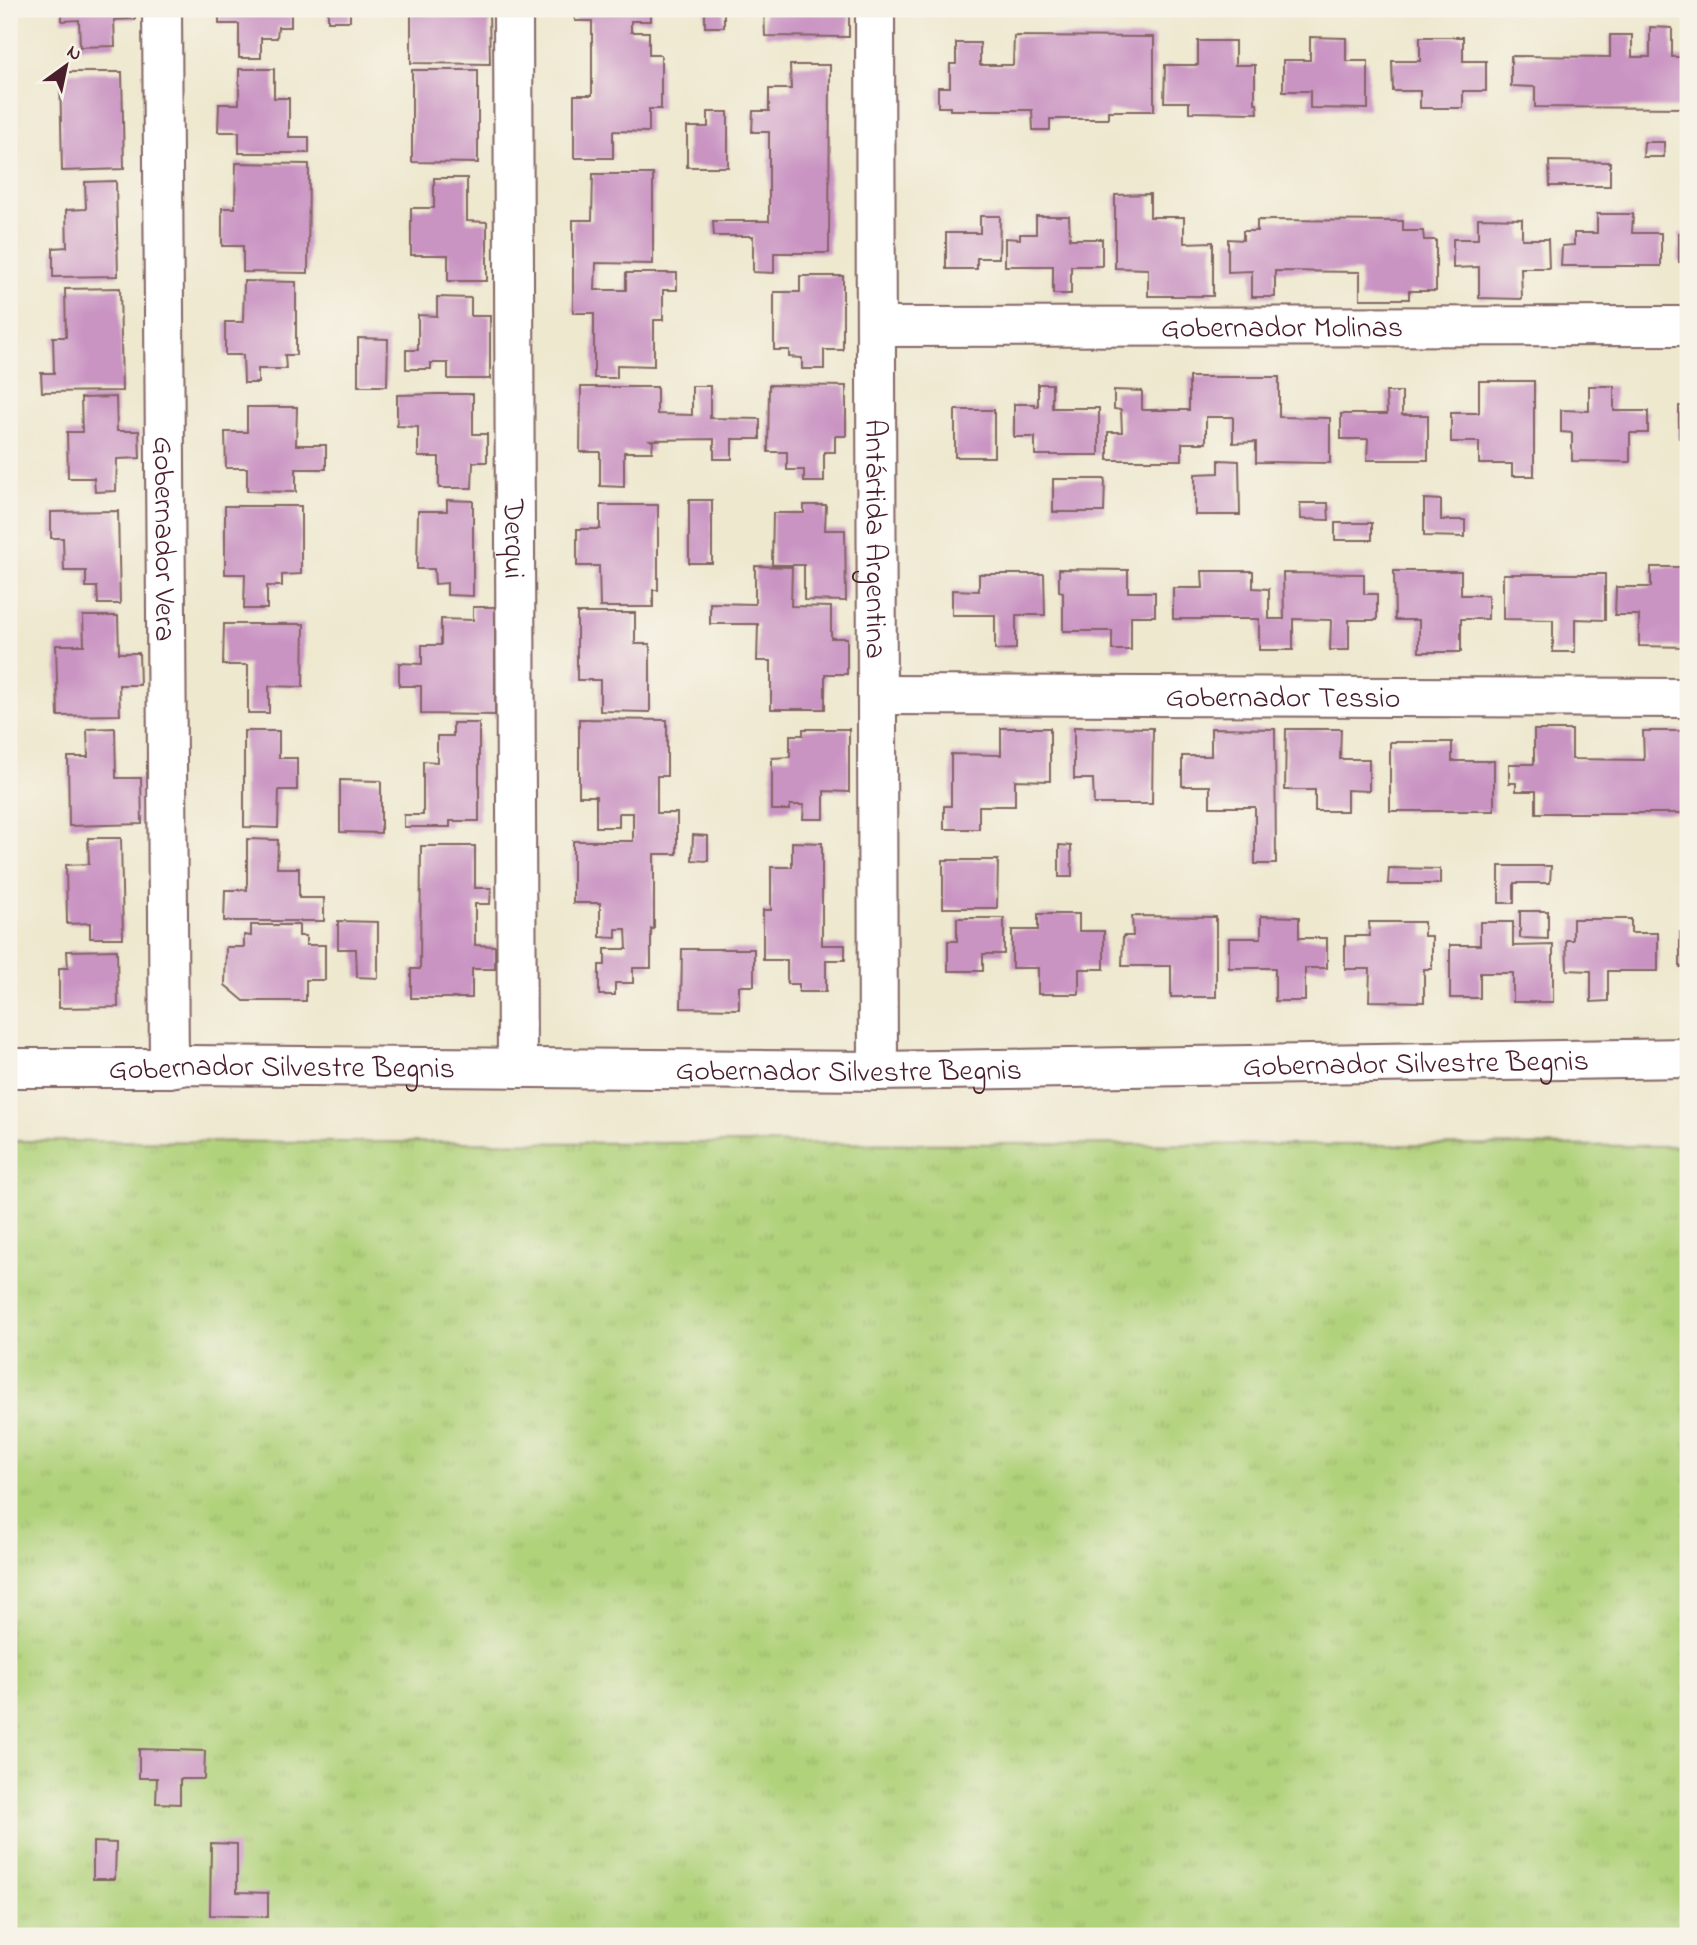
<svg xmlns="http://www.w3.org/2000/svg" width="1697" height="1945" viewBox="0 0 1697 1945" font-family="'Indie Flower',sans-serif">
  <defs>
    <pattern id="grass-tufts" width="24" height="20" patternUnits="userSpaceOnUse" patternTransform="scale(1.75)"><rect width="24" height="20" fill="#b0d27a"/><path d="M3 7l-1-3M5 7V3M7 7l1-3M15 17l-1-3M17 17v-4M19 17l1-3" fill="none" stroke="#99b46a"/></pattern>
  </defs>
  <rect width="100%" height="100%" fill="#f7f3e8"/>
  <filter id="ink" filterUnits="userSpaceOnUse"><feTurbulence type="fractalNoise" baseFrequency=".0143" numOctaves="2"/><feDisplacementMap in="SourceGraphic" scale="14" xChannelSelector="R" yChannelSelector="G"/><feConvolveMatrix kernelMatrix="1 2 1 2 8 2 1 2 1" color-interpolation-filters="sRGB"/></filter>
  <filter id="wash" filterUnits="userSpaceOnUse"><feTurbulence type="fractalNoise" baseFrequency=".00686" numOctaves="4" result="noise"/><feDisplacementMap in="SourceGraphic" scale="28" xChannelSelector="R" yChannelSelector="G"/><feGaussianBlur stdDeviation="1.57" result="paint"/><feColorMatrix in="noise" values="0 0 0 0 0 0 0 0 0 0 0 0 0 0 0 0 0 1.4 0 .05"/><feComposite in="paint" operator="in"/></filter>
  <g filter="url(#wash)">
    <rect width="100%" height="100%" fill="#eee8cf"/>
    <path fill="url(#grass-tufts)" stroke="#7d7852" stroke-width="2" d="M9,1141l1679,5v790h-1679z"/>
    <g id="blocks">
      <path fill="#c993c2" d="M62,9h73v10l-21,1 1,26 -35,1 -1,-27 -17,1z
        M219,9h72v18h-13l-1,11h-16v20h-22v-34h-20z
        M328,9h22v12h-22z
        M411,9h78l1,55 -79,-1z
        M575,9h76v12h-20v11h18v23h12v54h-12v23l-36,-1v27h-39v-63h18v-74h-17z
        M705,9h19v18h-19z
        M764,9h85v28l-84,-1z
        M1650,27l22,1v29h16v51l-153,-1v-20l-24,-1v-30l99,1v-22h22v22h18z
        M1014,36l140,1v74h-46v8h-58v11h-17l-1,-20h-82v-3h-12v-20h12v-23h6v-21h24v22h33z
        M1310,37l36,1v23h22v48l-58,-1v-17h-27v-31h27z
        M1420,37h43v24h23v30h-23v17h-43v-17h-27l-1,-30h28z
        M1198,41h37v24h20v38h2l1,10 -69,-1v-10h-25l1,-37h33z
        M790,65h40l-1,188h-55v20l-21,-1v-36h-39l-1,-15h56v-89h-17l1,-21h16v-22h22z
        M239,69h35v29h15v39h20v16h-70v-21h-21l1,-28h20z
        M412,70h66v93l-66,-1z
        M60,72h62l2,97 -62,2z
        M708,112h20v55h-41v-40h21z
        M1644,142h20v15h-21z
        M1549,161l61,1v24h-60z
        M236,163l73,1 -1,109 -65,-1v-26h-21v-38h13z
        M593,174h60v90l-57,-1 -1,27h31v-17h51v17h-14v30h-9v46l-37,-1v13h-23v-65h-21v-93h19z
        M434,178h33v43l20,1v59h-39v-26h-37v-47h23z
        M116,181l2,95 -65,1v-29l14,-1 -1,-37 20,-1 -1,-27z
        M1150,194v23h34v26l29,-1v54h-65v-27l-33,-1v-73z
        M1597,214h36l-1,19h29v33h-100l1,-20 12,-1v-12h23z
        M980,216h20l-1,42h-22v11h-31v-36h34z
        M1036,216h33l1,23h32v27h-31v28h-18v-28h-48v-28l15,1v-5h16z
        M1478,218l44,1v20h26l1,29h-28l1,31 -43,-1v-31l-26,1v-29h25z
        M1257,220l146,1v10h20l1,9h12v51h-27v8h-49v-27l-85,-1v26h-23v-26l-24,1v-33l15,1v-9h14z
        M1679,233h9v29h-9z
        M800,276h43v74h-19v19h-22v-11l-13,-1v-7h-15v-58h26z
        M244,281l52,1v73h-11l1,14h-28v14h-14l-1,-28h-18v-33h18z
        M120,288l2,103 -80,1 -1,-19h13l-1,-36h13l-1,-48z
        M437,297l34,1v18h19v63h-42v-16h-17v6h-25v-19h12v-35l19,1z
        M358,338l30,1 -1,47h-29z
        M1189,377h90v40l51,1v45l-74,-1v-20l-23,1v-26h-27v26h-24v17h-74v-28h14l-1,-22 -7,-1v-19l28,1v19h47z
        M1479,381h55v95h-22v-12h-33v-22h-28v-29h28z
        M1038,384h14v24h47v47h-64v-18h-21v-33h21v3h3z
        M769,385l77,1v50h-11v16h-11v30h-20v-12h-17v-18h-19z
        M692,386h18v32l50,1v20h-28v20h-18v-20l-64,1 3,2 -1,10h-28v35l-24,-1v-34h-20l1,-65h76v27l35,1z
        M1589,386h25v25h34v22h-18v29l-58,-1v-28l-11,-1v-22l28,1z
        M1386,392h16v23h26v45h-61l1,-21h-27v-25h46z
        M439,394h34v40h14v28h-14l-1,26h-33v-31h-21v-30l-21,-1v-31z
        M116,397l1,34h22l1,27 -23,1 -1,32 -21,1 -1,-14h-26l-1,-46h15l-1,-34z
        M1679,406h9v32h-9z
        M247,407h50l-1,38h30v24h-30v23l-49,-1v-23h-21l-1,-36h22z
        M955,410h39v47h-39z
        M1219,460l20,1 1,54h-45v-41l24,-1z
        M1053,479h52l-1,33h-51z
        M1424,499l17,1v20h24v17l-41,-1z
        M447,500l26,1v95l-26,-1v-12l-12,1 -1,-15h-17l1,-58h29z
        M689,500h23v63h-23z
        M1300,503h28l1,17 -28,-1z
        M600,505h58v85h-5v17h-53l-1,-41h-22v-37h23z
        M804,505h22l-1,25h20l1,71 -42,-1v-35h-32l1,-52h31z
        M225,506h76v68l-19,1v11h-15v23h-23l1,-35h-20z
        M118,511l2,93h-22l-1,-17h-11v-16h-22l-1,-33h-12v-26z
        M1335,523h37v17h-37z
        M755,566l37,1 -1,39 40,1v31h16v36h-22v35h-54v-48h-14l1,-37h-48v-21l45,1z
        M1651,567h37v80l-49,-1v-31h-24l1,-28h35z
        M1059,569l69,1v22h27v24h-24v34h-19v-19h-49v-39l-4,-1z
        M1202,571h51v17l16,1v30h15l-1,-46 81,1v20h13v26h-28v30h-19l1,-30 -38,-1v31h-34v-31h-86v-31h30z
        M1394,571h67v24h27v24h-27v33h-42v-32h-24z
        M979,574h65l1,41h-29v34l-21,1v-35h-43v-25l27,1z
        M1503,574h102v46l-30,-1v33h-22v-32l-50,-1z
        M473,607h22v108l-74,-1v-28h-22v-23l23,1v-19h19v-26l32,1z
        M577,613h58v31h15v68l-50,-1v-31h-23z
        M83,616h35l1,37h20l1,32h-21l1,30 -62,1 -2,-71h28z
        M224,624h80l-1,63 -34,-1v27h-21v-48h-25z
        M579,719l88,1v56h-10v37h20v41h-23v75h-3v39h-18v15h-18v12h-16v-30h6v-16h22l-1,-20h-10v9l-16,-1v-34h-27v-62h60v-28h-14v14h-23v-31h-17z
        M453,723h26v98h-29v6h-46v-12h19v-54l14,1v-26h16z
        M1074,727l79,1 -1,76h-58l-1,-25h-19z
        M115,728l1,50h25l1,46 -73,2 -1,-69h20l-1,-28z
        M1001,728h49v53l-35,-1v26h-36v23h-35v-23h7v-52l50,1z
        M1211,728l64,1 1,135h-21v-57h-45v-21h-28v-30h29z
        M803,729h46v63l-25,-1v28h-21l1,-14h-14v5h-18v-52l18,-1v-22h13z
        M1286,729h55l-1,30h29v32l-22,-1v21h-32v-21h-30z
        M1534,730h38v29l72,1 -1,-29h42v29h3v53h-152v-22h-20v-8h-7v-19h25z
        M244,731h35v27h18v32h-18l-1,38 -34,-1z
        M1390,742h62v19h42v50h-104z
        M340,780l41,1v52l-41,-1z
        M693,835l15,1v25l-16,-1z
        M88,838h33l2,100h-33v-15l-23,1 -1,-59 23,-1z
        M247,839l31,1 -1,28h22v30h25v23h-100l1,-31h22z
        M792,842l30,1v102h23v15h-19v32h-27v-8h-12v-24h-24v-50h8v-43h21z
        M1059,845l12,1 1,31h-13z
        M421,846h54v42h16l-1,16h-15v41l20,1v23h-23v29h-61v-29h9z
        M943,860h55l-1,48h-54z
        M1499,866h52l-1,17h-36v20h-15z
        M1389,868l51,1v15h-52z
        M1520,911h28v28l-28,-1z
        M1038,914h41v17h25v38h-25v25h-41v-26h-26v-38h26z
        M1132,916l84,1v80h-45v-31h-49l1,-30h10z
        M1261,916l38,1v21h28v30h-22v33h-30v-33h-46v-30h32z
        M957,918h47v36h-21v17h-35v-30h9z
        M1573,919h58v14h27v38h-50v30l-17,1v-31l-24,-1 -1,-30h7z
        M338,921l40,1v56l-21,-1 -1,-28h-18z
        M1369,922h55v14h8v33h-8v33l-55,-1 1,-32h-25v-33h25z
        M1480,922h33v24l40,-1v57h-40v-29h-33v25h-30v-53h30z
        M251,925h48v11h7v9h19v35h-19v21h-62l-19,-16 1,-38h18v-12l7,1z
        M1680,932h8v35h-8z
        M682,949h72v37h-15v23l-58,-1z
        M117,950l1,57 -59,1v-40h9l-1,-17z
        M139,1749l66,2 -1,28h-24v25l-24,-1 1,-25h-18z
        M93,1842l23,1 -1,36h-22z
        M211,1843l26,1v48l31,1v24l-58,-2z"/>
    </g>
  </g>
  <g filter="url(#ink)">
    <use href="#blocks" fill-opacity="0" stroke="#836564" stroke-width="2"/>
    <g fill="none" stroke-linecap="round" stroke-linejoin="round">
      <g stroke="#836564" stroke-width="42">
        <g id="minor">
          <path id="s1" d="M162,9l7,1059"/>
          <path id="s2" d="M513,9l4,1059"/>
          <path id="s3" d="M875,9l3,1062"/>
          <path id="s4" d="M876,327l812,-1"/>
          <path id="s5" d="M877,695l811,3"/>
          <path id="s6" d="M9,1068h160l19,-3 690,6 810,-13"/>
        </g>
      </g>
      <use href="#minor" stroke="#fff" stroke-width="38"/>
    </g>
  </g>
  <g text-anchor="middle" stroke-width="5" stroke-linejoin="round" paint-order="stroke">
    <g font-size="30" fill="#4a1f2b" stroke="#f7f3e8">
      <text dy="10" stroke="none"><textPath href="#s4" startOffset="406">Gobernador Molinas</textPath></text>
      <text dy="10" stroke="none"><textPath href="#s1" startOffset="530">Gobernador Vera</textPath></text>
      <text dy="10" stroke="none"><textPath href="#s2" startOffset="530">Derqui</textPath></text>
      <text dy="10" stroke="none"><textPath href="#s3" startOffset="530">Antártida Argentina</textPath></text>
      <text dy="10" stroke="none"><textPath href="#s5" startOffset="406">Gobernador Tessio</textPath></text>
      <text dy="10" stroke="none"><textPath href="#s6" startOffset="1407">Gobernador Silvestre Begnis</textPath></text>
      <text dy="10" stroke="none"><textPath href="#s6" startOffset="273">Gobernador Silvestre Begnis</textPath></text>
      <text dy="10" stroke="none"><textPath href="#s6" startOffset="840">Gobernador Silvestre Begnis</textPath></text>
    </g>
  </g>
  <rect width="1697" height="1945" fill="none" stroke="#f7f3e8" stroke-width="35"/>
  <g transform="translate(66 66) rotate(33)" stroke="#f7f3e8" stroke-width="5" paint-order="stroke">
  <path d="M0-5L12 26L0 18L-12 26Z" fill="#4a1f2b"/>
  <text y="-10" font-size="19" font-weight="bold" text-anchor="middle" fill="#4a1f2b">N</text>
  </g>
</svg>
